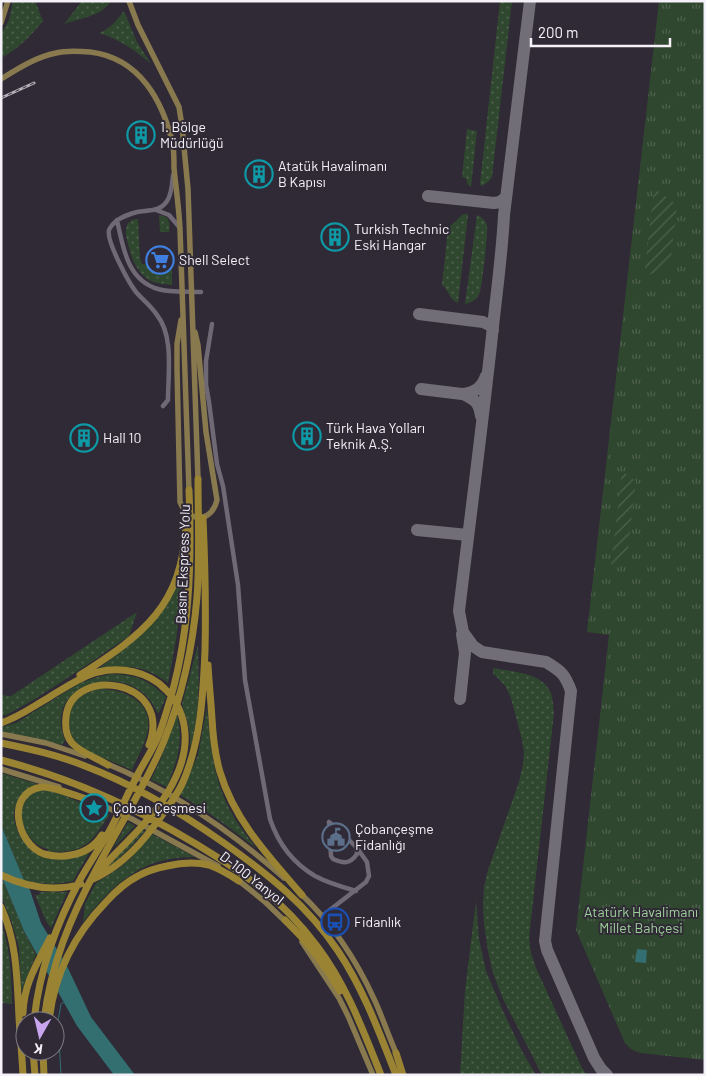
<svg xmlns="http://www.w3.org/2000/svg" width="706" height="1076" viewBox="0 0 706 1076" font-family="Barlow,sans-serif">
  <defs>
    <pattern id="grass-dots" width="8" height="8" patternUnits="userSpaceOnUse" patternTransform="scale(1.25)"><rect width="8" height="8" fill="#30472f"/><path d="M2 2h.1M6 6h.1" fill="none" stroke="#4f624e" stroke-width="1.8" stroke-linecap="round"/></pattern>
    <pattern id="park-tufts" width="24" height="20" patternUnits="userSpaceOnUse" patternTransform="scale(1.25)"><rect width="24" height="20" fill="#30472f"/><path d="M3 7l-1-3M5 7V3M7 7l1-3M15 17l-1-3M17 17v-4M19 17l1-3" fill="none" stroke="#4f624e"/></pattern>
    <pattern id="garden-furrows" width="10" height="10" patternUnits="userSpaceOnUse" patternTransform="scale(1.25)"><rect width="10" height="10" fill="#30472f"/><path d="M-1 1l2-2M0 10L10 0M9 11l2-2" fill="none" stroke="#4f624e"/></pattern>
  </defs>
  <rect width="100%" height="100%" fill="#2f2a35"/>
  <path fill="url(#grass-dots)" d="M13,1h22l8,20c-12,15 -25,28 -42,37v-24l8,-14z
    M82,1h29c-10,16 -31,17 -47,23z
    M500,1h12l-20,176 -4,5 -6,4 -2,-2z
    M124,11l13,31 14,22c-16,-14 -32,-25 -52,-31 11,-4 18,-13 25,-22z
    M467,129l10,2 -6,56 -3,-2 -2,-7 -4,-1z
    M464,214h3l1,1 -10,88c-9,-3 -9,-13 -16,-18l6,-57c6,-4 10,-11 16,-14z
    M159,215c11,1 11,8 10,17h-9z
    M477,215c5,2 9,6 10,11 1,8 -5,59 -7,66 -3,8 -8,10 -15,12z
    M136,219h2l2,39 2,6h30v21c-8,-1 -16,-1 -23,-5 -4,-3 -8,-6 -11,-11 -4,-5 -6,-11 -8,-18 -3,-11 -10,-29 6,-32z
    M184,568l-8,72 -8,43c-5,-3 -9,-7 -14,-9 -16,-9 -39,-9 -56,-5 41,-31 69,-50 86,-101z
    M137,612l-8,24 -48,33 -46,30 -27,15 -7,2v-21l10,1z
    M198,645c1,35 2,66 -7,101l-1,-1v-10l-2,-11 -6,-20z
    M493,668c19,4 49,4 58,25 2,6 2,14 3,20l-25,225 2,15 5,15 46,100 5,7h-45l-39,-76 -10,-26 -5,-22 -4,-27 -1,-20 1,-17 4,-17 31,-88 4,-18 1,-12 -2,-12 -11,-42 -5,-11 -11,-12h-2z
    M111,674c25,1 37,5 55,23l-7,16 -2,-1c-22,-54 -117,-32 -92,28l-3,5 -61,-14v-4l15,-4 64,-40 17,-6z
    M99,689c26,0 56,13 48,45 -3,12 -10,24 -15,36 -9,-4 -19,-8 -29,-12 -22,-9 -36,-16 -34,-43 2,-16 16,-22 30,-26z
    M207,707c3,38 6,72 24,105 7,13 16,24 25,36 -24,-19 -49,-37 -76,-53l18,-40z
    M177,715c7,29 0,45 -10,72l-16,-7 10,-22z
    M1,773l36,11c-27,14 -30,39 -10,61 4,4 10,10 16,12 15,5 31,1 46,-4l-16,28c-20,4 -28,4 -49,-1l-23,-55z
    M41,789l15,3 53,23c-17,27 -25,40 -61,36v-2c-21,-4 -35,-34 -21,-52 3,-3 10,-6 14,-8z
    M128,822l7,4 -22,22z
    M142,830l3,1c-12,13 -23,27 -38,36z
    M152,834l43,23c-52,-1 -81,26 -112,65l2,-18 11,-21 22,-14 12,-10z
    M1,879l2,1 21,51 12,23 -14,36 -1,1 -2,-43 -7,-25 -11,-27z
    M40,892h27l-16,36 -5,-7 -11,-26h4z
    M476,901l3,38 7,32 17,40 19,40 14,24h-76l5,-84z
    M1,923c10,26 10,53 11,81l-11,-1z"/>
  <path fill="url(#park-tufts)" d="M659,1h46v1059l-64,-7c-8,-2 -13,-5 -17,-12l-48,-111 33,-295 -22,-3z"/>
  <path fill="url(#garden-furrows)" d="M654,188l23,17 -7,61 -26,11z
    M622,471l14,10 -9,77 -16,7z"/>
  <path fill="#336e70" d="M1,825l23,55 6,10 11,33 26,43 24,51 44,58h-21l-37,-49 -53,-95 -23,-56z
    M637,949l10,1 -1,13 -11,-1z"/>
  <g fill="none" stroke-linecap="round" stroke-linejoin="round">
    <path stroke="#336e70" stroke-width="1" d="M61,1075l-3,-54 3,-17 3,-2"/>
    <path stroke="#726e77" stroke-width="12" d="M530,1l-26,214c-2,41 -8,81 -12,121 -10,92 -22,184 -33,275l4,21 10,14 9,6 64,10c15,9 19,12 25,29l-26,250 2,9 47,108 7,11 6,6
      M428,196l66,7 6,-1 6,-5
      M419,314l64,8 8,4 2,4
      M421,389l49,6
      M481,416c-2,-14 -6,-16 -18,-22 12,-2 19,-6 23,-18
      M417,530l51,5
      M460,699l5,-46 -3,-19"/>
    <path stroke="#6f6976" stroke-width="4.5" d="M156,210l13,5 11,13
      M117,220c6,27 10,60 41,69 14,4 29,2 43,3
      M212,324l-6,37v24l3,17 8,62 6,22 15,99 7,95 25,139c8,24 23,44 45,57 13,7 27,11 41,15
      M163,406l5,-6c0,-26 6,-64 -11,-85 -6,-9 -14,-15 -21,-23 -7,-9 -30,-51 -27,-62 1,-3 4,-6 7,-9 6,-4 13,-7 21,-9 11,-2 23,0 30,-11 5,-7 5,-18 6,-26
      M329,822l10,8 18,18
      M322,916l44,-34 3,-6 -2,-14 -10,-14v6c-7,10 -13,10 -24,5l-2,-3 -2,-34"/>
    <path stroke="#89794e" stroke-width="5.5" d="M129,1l9,24 41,82 3,19 6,63 10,290
      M1,23l7,-22
      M1,79c18,-11 35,-22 55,-26 11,-3 23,-2 34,-1 50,6 73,49 83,93 1,8 1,16 1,23 2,20 5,41 6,61l9,261
      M181,320l-4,24v24l3,134c9,22 32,20 37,-2l-11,-68 -8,-87 -3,-13
      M1,734l45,9 39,13
      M105,763c66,27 126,68 179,115
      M1,769l58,18
      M95,802l37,17 86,47
      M238,880l26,21 23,22
      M300,893c32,30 57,68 75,108 8,18 14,36 22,54
      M302,942l37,56 9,18 25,59"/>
    <path stroke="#9a8434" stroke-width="7" d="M208,665c1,18 3,36 4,54 1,18 3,36 8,53 14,48 50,86 82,123
      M80,675c64,-41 102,-69 106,-150
      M1,723c18,-6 31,-16 47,-25 7,-5 15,-9 23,-14 9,-5 17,-10 27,-12 23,-6 51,0 67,17 12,11 19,28 20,44 3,42 -31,82 -59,110 -10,10 -20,19 -28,31
      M1,743c29,6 57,12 84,23 50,19 95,46 139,77 45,32 83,62 114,108 26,39 41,81 58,124
      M1,760c70,18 134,47 195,84 48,29 87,56 121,102 29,38 46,84 64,129
      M108,765c-11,-7 -27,-12 -36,-22 -6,-7 -7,-17 -6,-26 5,-52 108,-39 83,28
      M98,803c-13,-4 -45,-17 -56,-16 -37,5 -26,57 2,67 8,2 18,3 27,1 13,-2 24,-9 31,-20
      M1,875c25,12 53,17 80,9
      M91,880c26,-11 46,-31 63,-54 10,-14 22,-28 29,-44 18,-42 20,-86 22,-131 1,-44 0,-88 -2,-133
      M1,907c16,35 16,72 18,110 1,19 3,38 4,58
      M285,920c22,21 40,45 55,71
      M23,1013c1,-30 14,-49 27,-75
      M34,1021c5,-50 23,-99 47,-143 9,-16 20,-32 29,-48 10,-19 19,-39 29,-58 6,-11 13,-22 18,-33 4,-9 7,-19 10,-29 23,-72 25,-146 22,-220
      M44,1021c6,-55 27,-105 53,-153 22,-42 49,-83 67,-127 18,-45 29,-96 33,-144 3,-39 1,-78 1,-118
      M49,1021c5,-46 25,-86 57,-119 9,-10 20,-20 32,-26 9,-5 19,-8 29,-10 13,-3 29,-4 42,-1 11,4 21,10 30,16
      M33,1051l2,24
      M43,1051l1,24
      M396,1053l7,22"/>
    <g stroke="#b5b1b9" stroke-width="3">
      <path id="rail" d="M1,98l33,-15"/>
    </g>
    <use href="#rail" stroke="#2f2a35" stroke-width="1" stroke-dasharray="4" stroke-linecap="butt"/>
  </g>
  <defs>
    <g id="building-ring" transform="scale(1.4375)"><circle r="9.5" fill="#2f2a35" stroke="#0f9aa8" stroke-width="1.5"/><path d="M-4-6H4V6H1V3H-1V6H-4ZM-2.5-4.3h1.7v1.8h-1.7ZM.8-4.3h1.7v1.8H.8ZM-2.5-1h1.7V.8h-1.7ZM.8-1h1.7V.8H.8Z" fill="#0f9aa8"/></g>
    <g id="supermarket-ring" transform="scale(1.4375)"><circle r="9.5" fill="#2f2a35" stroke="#3f7fe0" stroke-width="1.5"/><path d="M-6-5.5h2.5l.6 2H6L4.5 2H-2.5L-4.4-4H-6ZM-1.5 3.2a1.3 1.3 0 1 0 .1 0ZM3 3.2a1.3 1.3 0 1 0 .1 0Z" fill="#3f7fe0"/></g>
    <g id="sight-ring" transform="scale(1.4375)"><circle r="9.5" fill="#2f2a35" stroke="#0f9aa8" stroke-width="1.5"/><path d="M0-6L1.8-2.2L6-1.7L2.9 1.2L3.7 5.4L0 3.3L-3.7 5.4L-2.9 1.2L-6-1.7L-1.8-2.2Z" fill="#0f9aa8"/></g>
    <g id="civic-ring" transform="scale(1.4375)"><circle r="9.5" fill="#2f2a35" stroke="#5c6f8a" stroke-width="1.5"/><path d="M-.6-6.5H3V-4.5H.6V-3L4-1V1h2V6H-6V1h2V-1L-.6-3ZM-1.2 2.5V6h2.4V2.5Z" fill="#5c6f8a"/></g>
    <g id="bus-ring" transform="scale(1.4375)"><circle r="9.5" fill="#2f2a35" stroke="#1a4fb4" stroke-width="1.5"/><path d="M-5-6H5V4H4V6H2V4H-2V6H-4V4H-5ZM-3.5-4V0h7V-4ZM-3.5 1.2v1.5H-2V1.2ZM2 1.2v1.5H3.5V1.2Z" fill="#1a4fb4"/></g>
  </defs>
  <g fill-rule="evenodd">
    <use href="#building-ring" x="141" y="135"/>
    <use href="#building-ring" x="259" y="174"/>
    <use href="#building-ring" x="335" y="237"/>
    <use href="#supermarket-ring" x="160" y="260"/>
    <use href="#building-ring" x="307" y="436"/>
    <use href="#building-ring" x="84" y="438"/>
    <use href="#sight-ring" x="94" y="808"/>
    <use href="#civic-ring" x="336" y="837"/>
    <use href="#bus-ring" x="335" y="922"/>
  </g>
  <g text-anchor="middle" stroke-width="4" stroke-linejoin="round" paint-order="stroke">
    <g font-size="14" fill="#f4f1f8" stroke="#2f2a35" text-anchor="start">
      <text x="160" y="132">1. Bölge<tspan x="160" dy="16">Müdürlüğü</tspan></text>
      <text x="278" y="171">Atatük Havalimanı<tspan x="278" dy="16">B Kapısı</tspan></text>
      <text x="354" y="234">Turkish Technic<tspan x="354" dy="16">Eski Hangar</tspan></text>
      <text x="179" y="265">Shell Select</text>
      <text x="326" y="433">Türk Hava Yolları<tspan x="326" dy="16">Teknik A.Ş.</tspan></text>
      <text x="103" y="443">Hall 10</text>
      <text x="113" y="813">Çoban Çeşmesi</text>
      <text x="355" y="834">Çobançeşme<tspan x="355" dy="16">Fidanlığı</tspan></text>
      <text x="354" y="927">Fidanlık</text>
    </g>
    <g font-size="14" fill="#f4f1f8" stroke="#2f2a35">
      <text transform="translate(183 564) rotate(-88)" y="5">Basın Ekspress Yolu</text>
      <text transform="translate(252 878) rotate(38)" y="5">D-100 Yanyol</text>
    </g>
    <g font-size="14" fill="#9ed09b" stroke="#2f2a35">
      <text x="641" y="917">Atatürk Havalimanı<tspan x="641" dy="16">Millet Bahçesi</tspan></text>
    </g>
  </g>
  <rect width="706" height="1076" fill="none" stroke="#f4f1f8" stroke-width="5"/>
  <g transform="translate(40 1036) rotate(188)"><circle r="24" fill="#2f2a35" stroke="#7e7a83"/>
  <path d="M0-4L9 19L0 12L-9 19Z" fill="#c9a5ee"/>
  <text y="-8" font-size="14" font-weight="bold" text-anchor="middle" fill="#f4f1f8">K</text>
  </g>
  <path d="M531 38v8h139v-8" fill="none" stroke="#f4f1f8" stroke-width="2.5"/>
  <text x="538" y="38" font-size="15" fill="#f4f1f8" stroke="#2f2a35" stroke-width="4" paint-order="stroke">200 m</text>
</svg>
